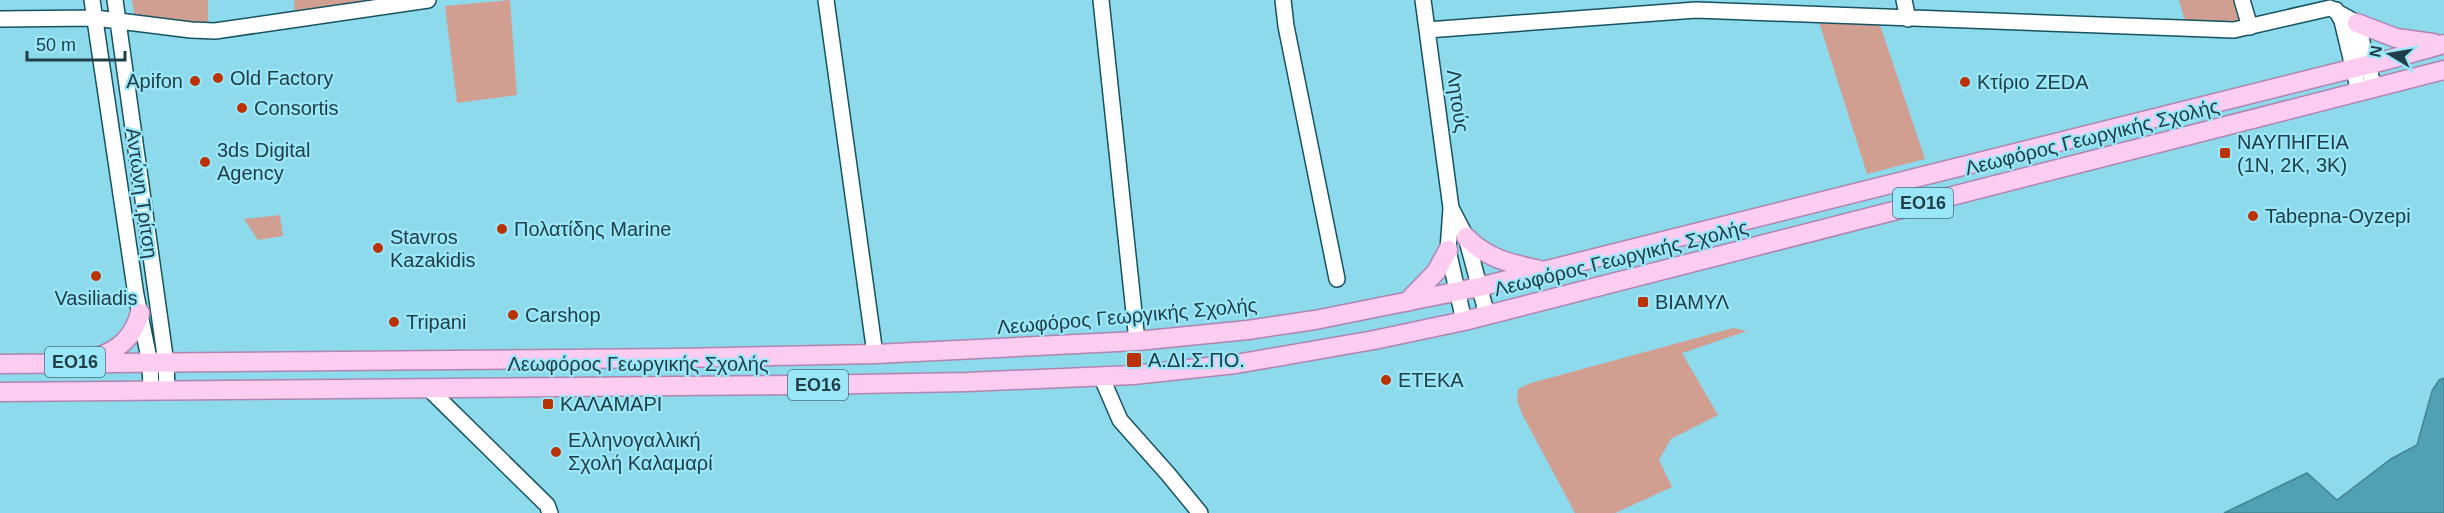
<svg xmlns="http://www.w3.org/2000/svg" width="2444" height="513" viewBox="0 0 2444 513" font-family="Arial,sans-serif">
  <rect width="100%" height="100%" fill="#8edaed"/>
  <path fill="#d19f92" d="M132,0h76v23l-73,-5z
    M294,0h87l-86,18z
    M510,0l7,95 -60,8 -12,-97z
    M2179,0h55l7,22h-56z
    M1818,19l61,3 46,137 -58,15z
    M280,215l3,21 -25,4 -14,-21z
    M1733,328l14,3 -65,22 36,62 -47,24 -12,21 13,27 -57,26h-40l-53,-99 -5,-14 1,-11 13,-6z"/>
  <path fill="#50a1b4" stroke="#428493" stroke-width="1.5" d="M2444,378v135h-220l83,-40 30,27 54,-41 26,-14 15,-54 7,-11z"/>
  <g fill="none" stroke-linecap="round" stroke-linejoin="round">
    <g stroke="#165360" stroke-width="18">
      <path id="minor" d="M92,0l44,295 14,68 1,28
        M115,0l51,363 1,28
        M826,0l49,354
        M1101,0l36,341
        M1283,0l3,26 51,253
        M1423,0l28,208 -3,42 16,71
        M1904,0l4,19
        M2242,0l8,27
        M2336,10l6,11 17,71
        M0,19l95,-1 96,12 24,1 213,-31
        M1427,30l269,-20 538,20 96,-22 27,15 17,65
        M1451,208l15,29 21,78
        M1101,376l19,44 48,54 32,39
        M428,388l119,117 3,8"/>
    </g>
    <g stroke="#ae85b0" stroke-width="21">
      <path id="major" d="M2357,23l39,15 37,5
        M1466,237c21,22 46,27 74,33
        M1407,302l29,-30 12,-22
        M95,358c24,-8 38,-20 45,-45
        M0,364l679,-6 196,-4 262,-13 111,-11 67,-10 164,-33 908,-227 57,-16
        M0,392l803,-7 164,-3 166,-7 103,-11 138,-24 90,-19 980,-251"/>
    </g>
    <use href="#minor" stroke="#fff" stroke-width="15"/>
    <use href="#major" stroke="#fdccf1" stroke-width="18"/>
  </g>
  <g fill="#bb3204" stroke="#9be7fa" stroke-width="2">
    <circle cx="218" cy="78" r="6"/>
    <circle cx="195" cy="81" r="6"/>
    <circle cx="1965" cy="82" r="6"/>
    <circle cx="242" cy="108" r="6"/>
    <rect x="2219" y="147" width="12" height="12" rx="3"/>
    <circle cx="205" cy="162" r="6"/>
    <circle cx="2253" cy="216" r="6"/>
    <circle cx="502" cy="229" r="6"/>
    <circle cx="378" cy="248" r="6"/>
    <circle cx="96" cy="276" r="6"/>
    <rect x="1637" y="296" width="12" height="12" rx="3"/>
    <circle cx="513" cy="315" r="6"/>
    <circle cx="394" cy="322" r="6"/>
    <rect x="1126" y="352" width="16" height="16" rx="3"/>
    <circle cx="1386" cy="380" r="6"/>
    <rect x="542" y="398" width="12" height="12" rx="3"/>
    <circle cx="556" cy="452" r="6"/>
  </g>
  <g text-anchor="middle" stroke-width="4.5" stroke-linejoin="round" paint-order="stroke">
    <g fill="#9be7fa" stroke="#45717d" stroke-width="1.5">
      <rect x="1893" y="188" width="60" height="30" rx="4.5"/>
      <rect x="45" y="347" width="60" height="30" rx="4.5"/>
      <rect x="788" y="370" width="60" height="30" rx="4.5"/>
    </g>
    <g font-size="18" font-weight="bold" fill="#203f47">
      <text x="1923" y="209">ΕΟ16</text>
      <text x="75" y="368">ΕΟ16</text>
      <text x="818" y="391">ΕΟ16</text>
    </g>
    <g font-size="20" fill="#203f47" stroke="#9be7fa" text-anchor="start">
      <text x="230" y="85">Old Factory</text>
      <text x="183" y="88" text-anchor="end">Apifon</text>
      <text x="1977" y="89">Κτίριο ZEDA</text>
      <text x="254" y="115">Consortis</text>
      <text x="2237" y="149">ΝΑΥΠΗΓΕΙΑ<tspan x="2237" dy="23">(1Ν, 2Κ, 3Κ)</tspan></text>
      <text x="217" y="157">3ds Digital<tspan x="217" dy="23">Agency</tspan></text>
      <text x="2265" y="223">Tabepna-Oyzepi</text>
      <text x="514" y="236">Πολατίδης Marine</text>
      <text x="390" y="244">Stavros<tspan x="390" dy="23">Kazakidis</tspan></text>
      <text x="96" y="305" text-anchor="middle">Vasiliadis</text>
      <text x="1655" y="309">ΒΙΑΜΥΛ</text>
      <text x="525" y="322">Carshop</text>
      <text x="406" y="329">Tripani</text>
      <text x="1148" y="367">Α.ΔΙ.Σ.ΠΟ.</text>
      <text x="1398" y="387">ΕΤΕΚΑ</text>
      <text x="560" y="411">ΚΑΛΑΜΑΡΙ</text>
      <text x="568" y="447">Ελληνογαλλική<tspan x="568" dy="23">Σχολή Καλαμαρί</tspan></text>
    </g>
    <g font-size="20" fill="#203f47" stroke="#9be7fa">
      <text transform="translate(1458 101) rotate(82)" y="7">Λητούς</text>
      <text transform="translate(2092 137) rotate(-14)" y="7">Λεωφόρος Γεωργικής Σχολής</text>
      <text transform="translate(142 193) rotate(82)" y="7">Αντώνη Τρίτση</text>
      <text transform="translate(1621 258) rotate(-14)" y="7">Λεωφόρος Γεωργικής Σχολής</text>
      <text transform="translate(1127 316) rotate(-5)" y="7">Λεωφόρος Γεωργικής Σχολής</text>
      <text x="638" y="371">Λεωφόρος Γεωργικής Σχολής</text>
    </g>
  </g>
  <g transform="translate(2390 54) rotate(281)" stroke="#9be7fa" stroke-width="4.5" paint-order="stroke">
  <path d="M0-4.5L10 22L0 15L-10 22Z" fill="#203f47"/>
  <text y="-9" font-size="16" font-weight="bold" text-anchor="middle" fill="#203f47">N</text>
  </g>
  <path d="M27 51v9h98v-9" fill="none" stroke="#203f47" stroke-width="3"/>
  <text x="36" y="51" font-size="18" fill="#203f47" stroke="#9be7fa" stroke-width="4.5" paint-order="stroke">50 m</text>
</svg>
